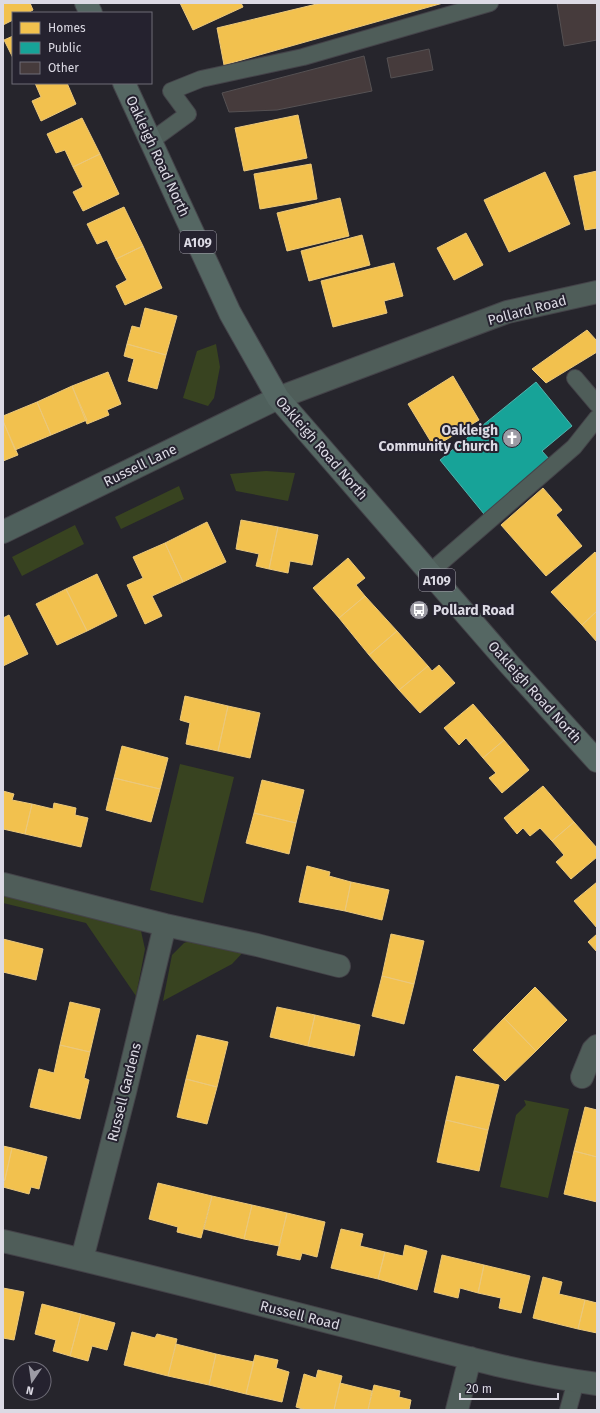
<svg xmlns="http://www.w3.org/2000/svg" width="600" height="1413" viewBox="0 0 600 1413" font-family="'Fira Sans',sans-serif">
  <rect width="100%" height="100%" fill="#26252c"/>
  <path fill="#384320" d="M216,344l4,23 -6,31 -6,8 -25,-8 14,-47z
    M266,471l29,2 -7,28 -52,-10 -6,-17z
    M179,486l5,13 -63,30 -6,-12z
    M75,525l9,19 -62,32 -10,-19z
    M180,764l54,13 -31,126 -53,-13z
    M12,890l117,29 12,12 4,18 -9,47 -50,-73 -83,-20v-5z
    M198,938l49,10 -15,16 -69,37 9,-46 12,-12z
    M524,1100l45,9 -21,89 -48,-11 16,-72 10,-10z"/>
  <path fill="#f2c14e" stroke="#ebc87b" d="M3,3h27l3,7 -5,3h-15v7l-10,5z
    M180,3h61l2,4 -50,23z
    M321,3h122l-219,62 -7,-37z
    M13,36v22l-9,-18z
    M35,83h32l9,21 -35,17 -9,-20 9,-4z
    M298,115l9,43 -63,13 -9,-43z
    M82,118l18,36 -27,13 -8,-17 -9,3 -9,-19z
    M100,154l19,40 -36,17 -10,-19 10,-5 -10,-20z
    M311,164l6,35 -57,10 -6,-35z
    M597,171v57l-12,2 -11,-54z
    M545,172l25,52 -61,28 -25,-52z
    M340,198l9,38 -62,15 -10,-38z
    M124,207l19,39 -27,13 -9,-19 -10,4 -10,-20z
    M466,233l17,32 -29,15 -17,-32z
    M362,235l8,30 -61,16 -8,-30z
    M143,246l19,42 -37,17 -9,-19 11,-6 -11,-21z
    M394,263l9,33 -19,5 3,12 -54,14 -12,-46z
    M145,308l32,8 -11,39 -39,-11 5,-18 8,2z
    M587,330l10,11v11l-51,31 -14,-14z
    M127,344l39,11 -9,34 -29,-8 6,-22 -10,-3z
    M108,372l13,32 -14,6 2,5 -22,9 -15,-38z
    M453,376l26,44 -45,27 -26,-43z
    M72,386l15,34 -36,15 -14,-33z
    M37,402l14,33 -36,15 -12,-29v-5z
    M3,421l15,34 -15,6z
    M543,488l19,22 -6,5 26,31 -36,30 -45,-51z
    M241,520l37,7 -9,42 -13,-3 3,-12 -23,-5z
    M207,522l19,40 -43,20 -18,-39z
    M278,527l40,8 -6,30 -22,-4 -2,12 -19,-4z
    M165,543l18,39 -31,14 10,20 -17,8 -18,-39 16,-7 -10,-21z
    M595,552l2,3v56l-15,14 -31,-33z
    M348,558l17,20 -9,7 9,11 -26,22 -26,-30z
    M97,574l20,42 -30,15 -21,-42z
    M66,589l21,42 -30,14 -21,-41z
    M365,596l32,35 -28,24 -30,-37z
    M597,611v31l-15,-17z
    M9,615l19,39 -25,12v-48z
    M397,631l31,35 -29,24 -30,-35z
    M439,665l16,18 -35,30 -21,-23 29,-24 4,5z
    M185,696l43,10 -10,45 -32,-7 4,-21 -10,-3z
    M473,704l31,36 -21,18 -17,-20 -7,7 -15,-17z
    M228,706l32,7 -10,45 -32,-7z
    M504,740l25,30 -27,23 -13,-15 7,-5 -13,-15z
    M122,746l46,12 -8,31 -46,-11z
    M114,778l46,11 -9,33 -45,-12z
    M262,780l42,10 -8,33 -42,-10z
    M543,786l31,36 -22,19 -12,-13 -10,8 -7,-8 -6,6 -13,-16z
    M3,791l11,3 -2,6 20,4 -7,30 -22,-5z
    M54,803l22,5 -1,7 13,3 -7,29 -56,-13 7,-30 21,5z
    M254,813l42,10 -7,31 -43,-11z
    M574,822l23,26v9l-26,22 -15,-17 8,-7 -12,-14z
    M307,866l23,6 -1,4 22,6 -6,29 -46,-9z
    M351,882l38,8 -7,30 -37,-9z
    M597,882v46l-23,-27z
    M391,934l33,7 -10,43 -32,-8z
    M597,934v18l-9,-10z
    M3,939l40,10 -7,31 -33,-8z
    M382,976l32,8 -10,40 -32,-8z
    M535,987l32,33 -31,31 -32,-33z
    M70,1002l30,7 -10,43 -30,-7z
    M277,1007l38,8 -7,31 -38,-9z
    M315,1015l45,10 -6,31 -46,-10z
    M504,1018l32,33 -31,30 -32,-31z
    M197,1035l31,7 -11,45 -31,-8z
    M60,1045l30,7 -6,26 5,2 -9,39 -50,-12 9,-38 15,4z
    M456,1076l43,9 -11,45 -42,-10z
    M186,1079l31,8 -10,37 -30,-7z
    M585,1107l12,3v47l-23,-6z
    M446,1120l42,10 -9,41 -42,-9z
    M3,1146l9,2 -7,32h-2z
    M12,1148l35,9 -8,32 -8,-2 -2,7 -26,-7z
    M574,1151l23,6v45l-33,-8z
    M158,1183l54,13 -11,42 -24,-6 1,-5 -29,-8z
    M212,1196l40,9 -8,34 -40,-10z
    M252,1205l35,8 -8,33 -35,-7z
    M287,1213l38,9 -8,35 -15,-4 -2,7 -23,-5z
    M341,1229l22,5 -3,12 25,6 -7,27 -47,-11z
    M405,1245l22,6 -10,39 -39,-11 7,-27 18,4z
    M442,1255l42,10 -6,28 -18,-5 -2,10 -24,-6z
    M484,1265l46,11 -9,37 -22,-5 2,-10 -23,-5z
    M543,1277l19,5 -3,12 26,6 -7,29 -45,-11z
    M3,1288l21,4 -10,48 -11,-2z
    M585,1300l12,3v30l-19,-4z
    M42,1304l39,10 -11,42 -17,-5 3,-11 -21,-6z
    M81,1314l34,9 -8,27 -15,-4 -4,15 -18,-5z
    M132,1332l23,6 2,-4 20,5 -9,37 -44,-11z
    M176,1344l40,10 -7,31 -41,-9z
    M216,1354l38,8 -8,32 -37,-9z
    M255,1355l23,5 -2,8 13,4 -7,30 -36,-8z
    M318,1370l24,6 -8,34h-28l-10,-3 8,-33 12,4z
    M340,1383l32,8 -4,19h-34z
    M374,1385l26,6 -1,6 12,3 -2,10h-41z"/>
  <path fill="#17a398" stroke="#52b4af" d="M536,382l36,44 -30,25 8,9 -66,54 -44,-54z"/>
  <path fill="#463b3c" stroke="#555153" d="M557,3h40v37l-33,6z
    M429,49l4,21 -42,8 -4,-20z
    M364,56l8,35 -95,19 -48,2 -7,-19z"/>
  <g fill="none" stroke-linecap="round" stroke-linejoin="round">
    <g stroke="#444349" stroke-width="18">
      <path id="service" d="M151,141l37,-27 -17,-23 30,-12 102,-22 187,-54
        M575,378l22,26
        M430,572l144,-125 23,-29
        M568,1410l8,-29"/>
    </g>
    <g stroke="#444349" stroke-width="24">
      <path id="minor" d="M278,398l229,-86 90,-20
        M3,884l162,41 92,20 82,21
        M582,1077l11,-27 4,-4
        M3,1241c121,28 241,59 361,90 77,20 154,42 233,53
        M82,1259l43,-167 40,-167
        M457,1410l13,-52"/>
    </g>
    <g stroke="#444349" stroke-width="24">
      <path id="secondary" d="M3,532l275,-134"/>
    </g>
    <g stroke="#444349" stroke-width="24">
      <path id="primary" d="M86,3l5,10
        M124,83l106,230 48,85 231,266 88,97"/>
    </g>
    <use href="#service" stroke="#4f5d59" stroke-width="16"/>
    <use href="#minor" stroke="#4f5d59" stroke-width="22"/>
    <use href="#secondary" stroke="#4f605c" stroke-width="22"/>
    <use href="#primary" stroke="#556763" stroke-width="22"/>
  </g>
  <defs>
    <g id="church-disc" transform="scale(1)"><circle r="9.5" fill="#9c9ba4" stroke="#25222f"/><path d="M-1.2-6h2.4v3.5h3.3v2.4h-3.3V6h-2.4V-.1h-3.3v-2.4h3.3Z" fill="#fff"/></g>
    <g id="bus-disc" transform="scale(1)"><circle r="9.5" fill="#9c9ba4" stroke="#25222f"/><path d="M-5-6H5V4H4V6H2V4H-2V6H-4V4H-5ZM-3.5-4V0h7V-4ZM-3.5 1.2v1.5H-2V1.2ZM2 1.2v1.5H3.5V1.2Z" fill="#fff"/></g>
  </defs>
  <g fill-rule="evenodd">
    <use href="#church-disc" x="512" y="438"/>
    <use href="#bus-disc" x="419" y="610"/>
  </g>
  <g text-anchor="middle" stroke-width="4" stroke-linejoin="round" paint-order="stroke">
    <g fill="#25222f" stroke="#a5a3ae" stroke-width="1">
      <rect x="180" y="231" width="36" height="22" rx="3"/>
      <rect x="419" y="569" width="36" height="22" rx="3"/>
    </g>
    <g font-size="13" font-weight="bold" fill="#dcdae4">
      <text x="198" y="247">A109</text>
      <text x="437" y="585">A109</text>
    </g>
    <g font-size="14" fill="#dcdae4" stroke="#25222f">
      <text transform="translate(158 156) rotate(65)" y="5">Oakleigh Road North</text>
      <text transform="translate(527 310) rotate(-15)" y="5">Pollard Road</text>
      <text transform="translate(322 448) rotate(49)" y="5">Oakleigh Road North</text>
      <text transform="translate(140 465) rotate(-26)" y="5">Russell Lane</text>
      <text transform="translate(535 692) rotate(48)" y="5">Oakleigh Road North</text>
      <text transform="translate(124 1092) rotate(-76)" y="5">Russell Gardens</text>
      <text transform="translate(300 1315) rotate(14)" y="5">Russell Road</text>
    </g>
    <g font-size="14" font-weight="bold" fill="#dcdae4" stroke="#25222f" text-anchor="end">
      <text x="498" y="435">Oakleigh<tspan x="498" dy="16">Community Church</tspan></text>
      <text x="433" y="615" text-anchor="start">Pollard Road</text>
    </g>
  </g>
  <rect width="600" height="1413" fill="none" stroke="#dcdae4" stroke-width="8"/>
  <rect x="12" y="12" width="140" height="72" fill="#25222f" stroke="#6e6c77"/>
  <rect x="20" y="22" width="20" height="12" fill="#f2c14e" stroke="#6e6c77"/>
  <text x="48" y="32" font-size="12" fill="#dcdae4">Homes</text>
  <rect x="20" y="42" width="20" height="12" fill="#17a398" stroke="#6e6c77"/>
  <text x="48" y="52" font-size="12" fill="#dcdae4">Public</text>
  <rect x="20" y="62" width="20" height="12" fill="#463b3c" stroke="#6e6c77"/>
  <text x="48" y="72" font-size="12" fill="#dcdae4">Other</text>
  <g transform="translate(32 1381) rotate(193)"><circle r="19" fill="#25222f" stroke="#6e6c77"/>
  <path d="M0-3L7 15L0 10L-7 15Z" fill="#9c9ba4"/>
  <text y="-6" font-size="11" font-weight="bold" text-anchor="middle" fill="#dcdae4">N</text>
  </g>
  <path d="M460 1393v6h98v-6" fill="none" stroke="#dcdae4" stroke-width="2"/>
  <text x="466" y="1393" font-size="12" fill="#dcdae4" stroke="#25222f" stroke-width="3" paint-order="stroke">20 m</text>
</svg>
